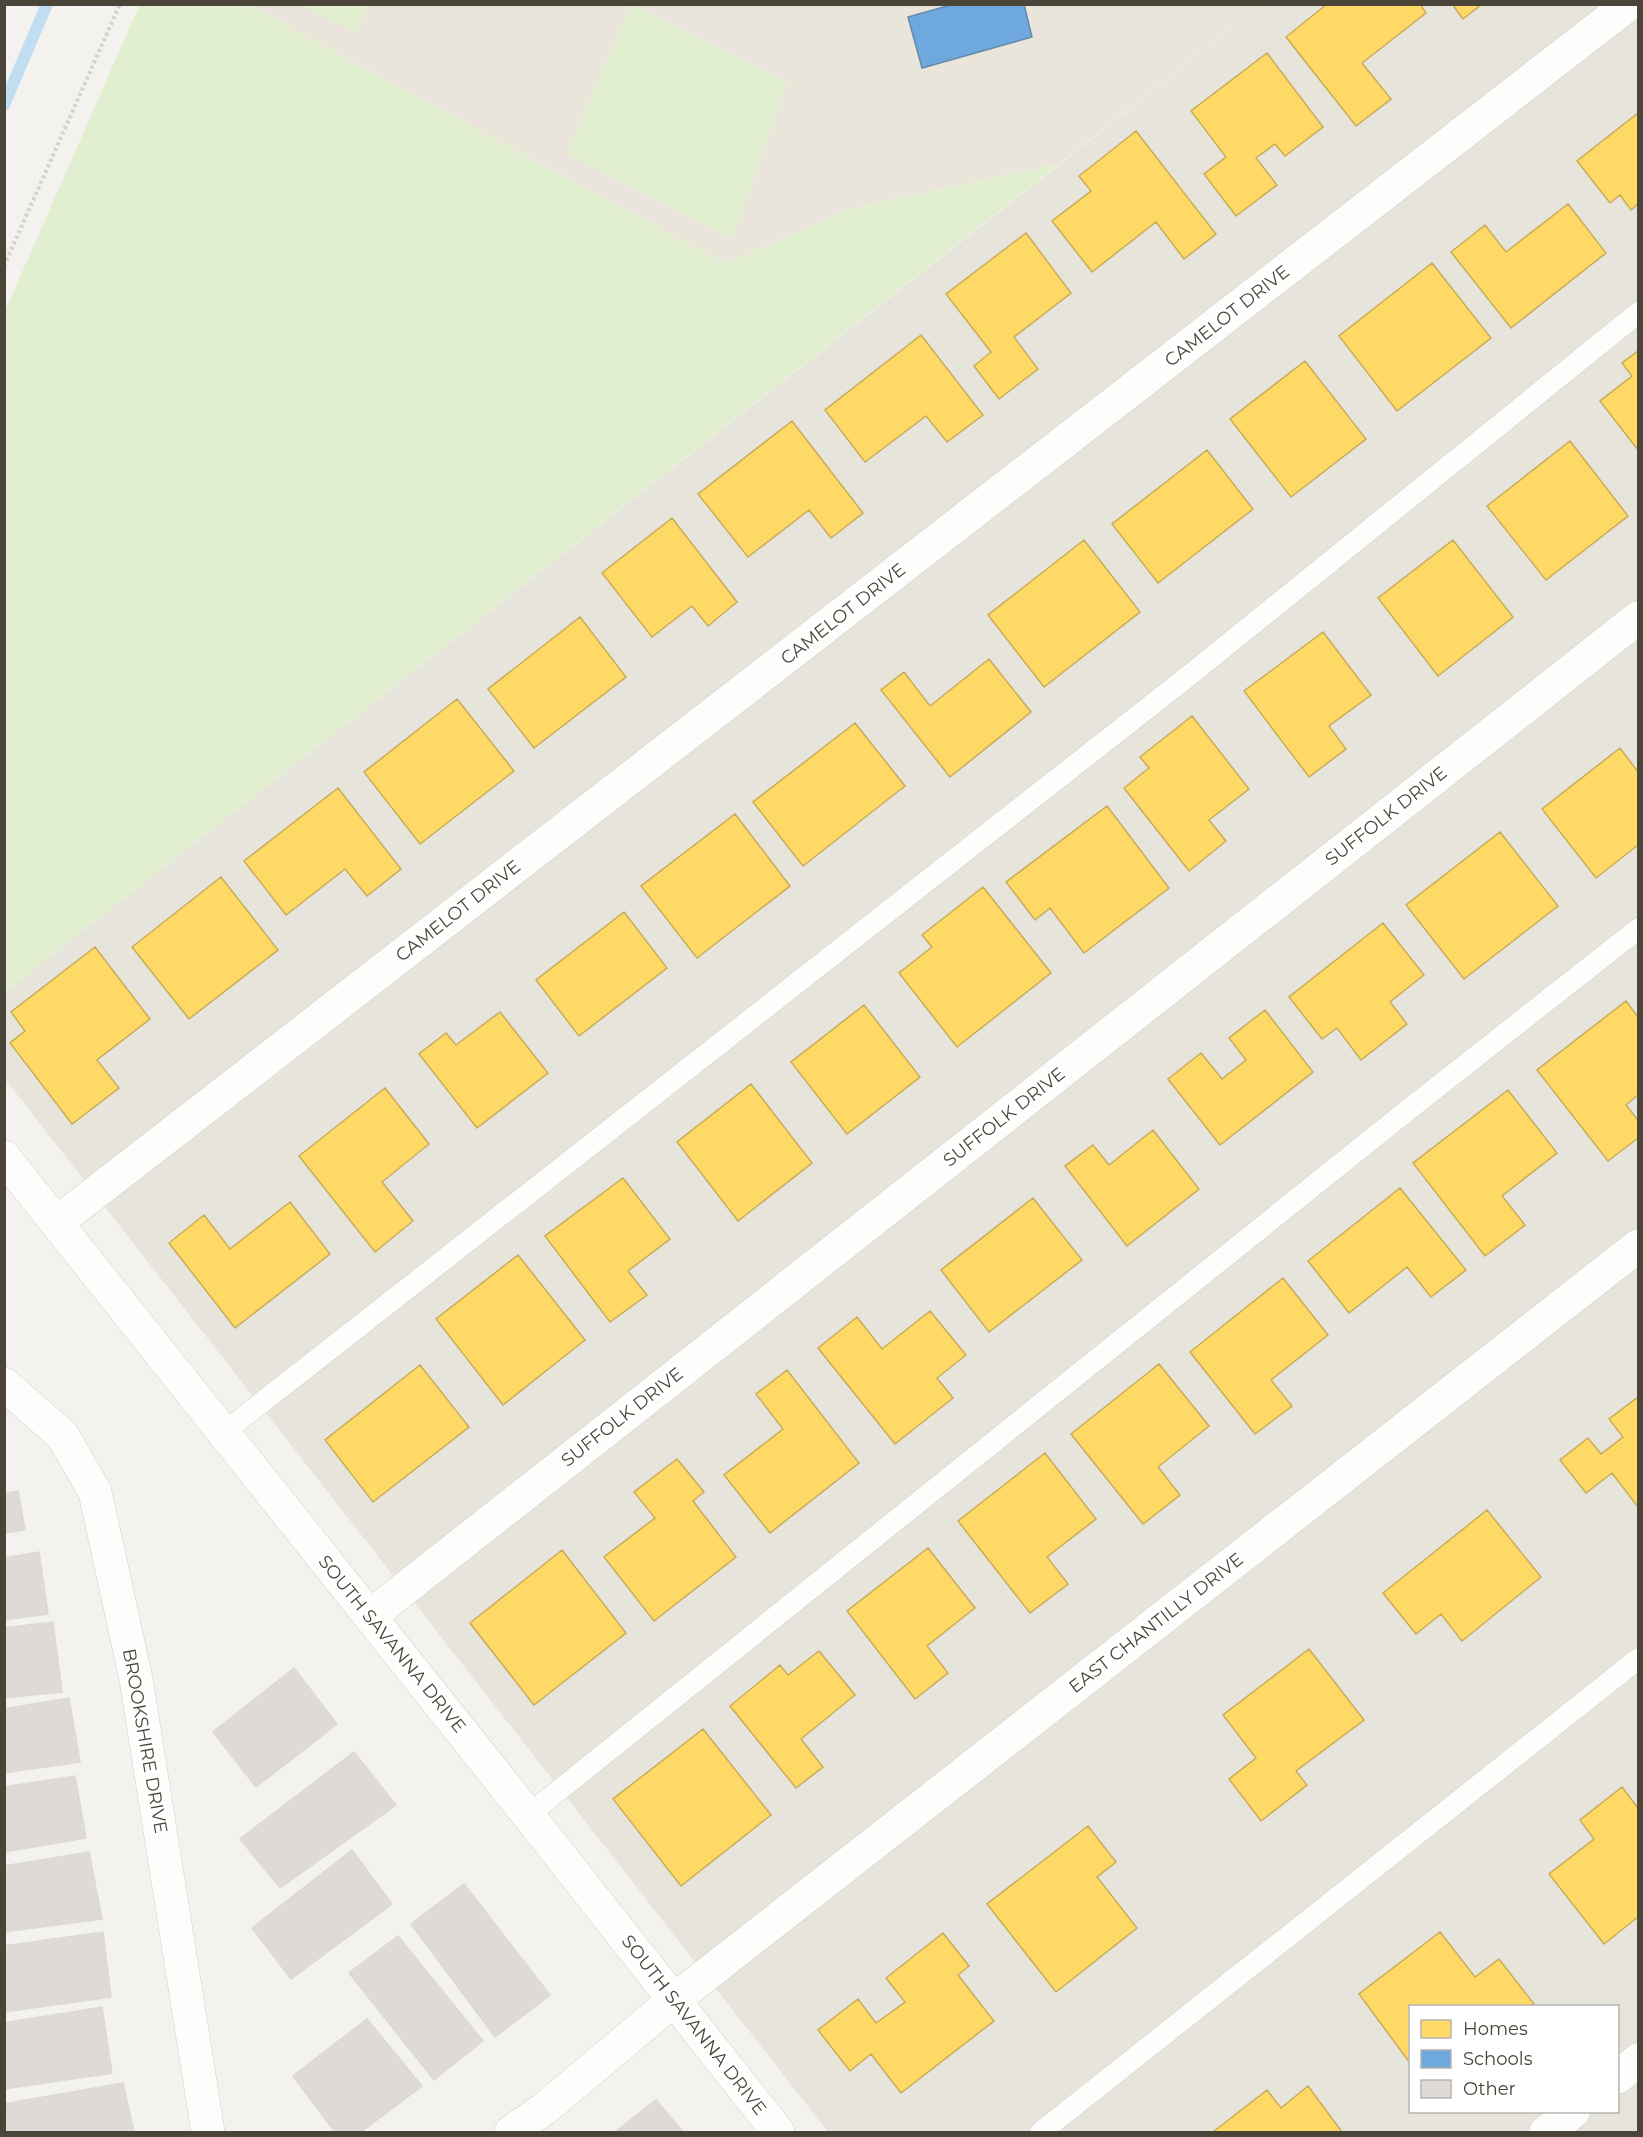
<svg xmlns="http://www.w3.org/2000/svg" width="1643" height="2137" viewBox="0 0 1643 2137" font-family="Montserrat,sans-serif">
  <rect width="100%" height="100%" fill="#f4f2ee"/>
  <path fill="#e7e4dc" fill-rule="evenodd" d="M1263,5h375v2127h-810l-823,-1053v-87zM1410,2006h208v106h-208z"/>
  <path fill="#eae5da" d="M248,5h1015l-204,159 -205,44 -129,56z"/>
  <path fill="#e1eecf" d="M140,4l108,1 477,259 129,-56 205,-44 -1054,828v-681z
    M301,5l68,-1v1l-13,26z
    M631,5l156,77 -55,157 -165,-86z"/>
  <path fill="#ffd966" stroke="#c9ac58" stroke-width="1.5" d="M1327,4h93l6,9 -64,50 29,36 -35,27 -70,-89z
    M1452,4h30l-19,15z
    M1267,53l56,74 -38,29 -10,-12 -19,14 21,27 -41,31 -32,-42 22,-17 -35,-46z
    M1638,113v91l-7,6 -11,-15 -10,8 -33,-42z
    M1136,131l80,103 -32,25 -28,-37 -64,50 -40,-51 39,-30 -12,-15z
    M1568,204l38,49 -95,75 -60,-76 34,-27 21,27z
    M1026,233l45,60 -57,44 24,32 -39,30 -25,-33 17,-14 -45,-58z
    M1432,263l59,75 -94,73 -58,-75z
    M921,335l62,80 -36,27 -21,-26 -61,46 -40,-52z
    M1638,351v99l-38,-49 32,-25 -10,-13z
    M1305,361l61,78 -75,58 -61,-78z
    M792,421l71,92 -32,25 -22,-28 -61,47 -50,-63z
    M1570,441l58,75 -82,64 -59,-74z
    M1207,450l46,59 -95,74 -46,-59z
    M672,518l65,84 -29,24 -16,-20 -40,31 -50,-64z
    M1084,540l56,72 -96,75 -56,-72z
    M1453,540l60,77 -75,59 -60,-78z
    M580,617l46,60 -92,71 -46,-59z
    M1323,632l48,63 -42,31 17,23 -37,28 -65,-86z
    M989,659l42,53 -81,65 -69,-87 23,-18 26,34z
    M457,699l57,72 -94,73 -56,-72z
    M1192,716l57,73 -40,31 17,21 -37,30 -65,-83 25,-20 -9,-11z
    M855,723l50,63 -102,80 -50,-64z
    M1620,748l18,24v73l-42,33 -54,-69z
    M338,788l63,81 -34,27 -22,-27 -59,46 -42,-54z
    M1107,806l62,82 -85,65 -34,-45 -15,12 -29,-38z
    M735,814l55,72 -93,72 -56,-72z
    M1500,832l58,74 -94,73 -58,-74z
    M221,877l57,73 -89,69 -57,-72z
    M983,887l68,86 -94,74 -58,-74 33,-26 -10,-12z
    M624,912l43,56 -88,68 -43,-56z
    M1383,923l41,52 -34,27 17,22 -46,36 -24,-32 -15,11 -33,-42z
    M95,947l55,72 -53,41 22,28 -47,36 -62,-81 15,-12 -14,-19z
    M1626,1001l12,16v78l-12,10 12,15v18l-30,23 -71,-91z
    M864,1005l56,72 -73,57 -56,-72z
    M1265,1010l48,62 -93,73 -52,-66 33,-26 21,26 24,-19 -17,-22z
    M500,1012l48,61 -71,55 -58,-74 27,-21 10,12z
    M751,1084l61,79 -74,58 -61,-79z
    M385,1088l44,56 -47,38 31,39 -38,31 -76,-96z
    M1508,1090l49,63 -55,43 23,29 -40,31 -72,-93z
    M1153,1130l46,59 -72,57 -62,-80 28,-21 16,20z
    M623,1178l47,61 -42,32 19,24 -37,27 -65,-86z
    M1400,1188l66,82 -35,27 -24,-30 -58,46 -41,-52z
    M1033,1198l49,62 -93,72 -48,-62z
    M290,1202l40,52 -95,74 -66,-85 35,-28 26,34z
    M518,1255l67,85 -82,65 -67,-86z
    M1283,1278l45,57 -57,45 21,26 -37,28 -65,-82z
    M930,1311l36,44 -29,23 16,20 -58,46 -77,-96 39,-31 25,32z
    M1159,1364l50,62 -51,41 22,28 -37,29 -72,-90z
    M420,1365l49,62 -96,75 -48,-62z
    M787,1370l72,93 -89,70 -46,-58 59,-46 -27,-35z
    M1638,1397v110l-26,-34 -26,20 -26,-33 28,-22 13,16 22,-17 -14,-18z
    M1045,1453l51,66 -49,38 21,27 -38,29 -72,-92z
    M677,1459l27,33 -11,9 43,56 -82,64 -50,-64 51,-39 -21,-26z
    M1487,1510l54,67 -79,64 -21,-27 -25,20 -33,-41z
    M928,1548l47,60 -48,38 21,27 -33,26 -68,-88z
    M562,1550l64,83 -92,72 -64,-82z
    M1309,1649l55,71 -68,51 11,14 -46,36 -32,-42 27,-21 -33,-43z
    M819,1651l36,44 -54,44 22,28 -27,21 -66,-82 50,-41 8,10z
    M703,1729l68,86 -90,71 -68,-87z
    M1622,1787l16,21v109l-34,27 -55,-70 45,-35 -14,-19z
    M1088,1826l28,36 -19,15 40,51 -81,64 -69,-88z
    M1440,1932l35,45 24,-18 35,45 -3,2h-121v57l-51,-69z
    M943,1933l26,33 -11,9 36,46 -93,72 -30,-39 -21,17 -32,-41 40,-31 18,24 29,-21 -19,-24z
    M1308,2086l34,46h-129l54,-42 14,18z"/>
  <path fill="#6fa8dc" stroke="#648aab" stroke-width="1.5" d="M954,4h70l8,33 -110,31 -14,-51z"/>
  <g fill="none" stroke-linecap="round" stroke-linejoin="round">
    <path stroke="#c0ddf1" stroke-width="12" d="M4,105l43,-101"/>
  </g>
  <path fill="#dedbd6" stroke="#dcd9d4" stroke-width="1.5" d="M18,1491l7,39 -21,3v-39z
    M39,1552l9,62 -44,6v-62z
    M53,1622l9,70 -58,6v-70z
    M294,1668l43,56 -81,63 -43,-55z
    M69,1698l11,64 -76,11v-64z
    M354,1752l42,53 -116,83 -40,-49z
    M75,1776l11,62 -82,14v-65z
    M352,1850l40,54 -101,75 -39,-51z
    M89,1852l13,67 -98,13v-66z
    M464,1884l86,111 -55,42 -84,-113z
    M103,1932l8,65 -107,15v-66z
    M398,1936l85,105 -49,39 -85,-107z
    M102,2007l10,66 -107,16 -1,-66z
    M367,2019l55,67 -61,46h-26l-42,-56z
    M123,2083l11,49h-129l-1,-28z
    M656,2100l27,32h-68z"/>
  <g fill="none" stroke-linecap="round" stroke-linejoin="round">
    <g stroke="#d2d0cb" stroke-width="22">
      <path id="lane" d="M223,1433l968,-759 447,-361
        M528,1815l880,-705 230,-181
        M1041,2132l597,-473"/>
    </g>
    <g stroke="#d2d0cb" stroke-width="34">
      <path id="street" d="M4,1157l524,658 250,317
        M56,1223l1573,-1219
        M4,1384l59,52 32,56 41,187 72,453
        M370,1616l1268,-998
        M1618,2077l20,-17
        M511,2132l33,-23 130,-109 964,-754
        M1546,2132l27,-20"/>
    </g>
    <path stroke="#d3d2cc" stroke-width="4" stroke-dasharray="3 3" stroke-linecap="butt" d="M4,266l116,-262"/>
    <use href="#lane" stroke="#fdfdfc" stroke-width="21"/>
    <use href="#street" stroke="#fdfdfc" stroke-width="33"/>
  </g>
  <g text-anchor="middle" stroke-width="6" stroke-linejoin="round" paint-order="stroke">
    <g font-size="18" fill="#4b4439" stroke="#fff">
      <text transform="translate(1227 316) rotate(-38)" y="6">CAMELOT DRIVE</text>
      <text transform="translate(843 614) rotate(-38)" y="6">CAMELOT DRIVE</text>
      <text transform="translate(1386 816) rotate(-38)" y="6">SUFFOLK DRIVE</text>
      <text transform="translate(458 911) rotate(-38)" y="6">CAMELOT DRIVE</text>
      <text transform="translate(1004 1117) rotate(-38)" y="6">SUFFOLK DRIVE</text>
      <text transform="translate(622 1417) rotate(-38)" y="6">SUFFOLK DRIVE</text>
      <text transform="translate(1156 1623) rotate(-38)" y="6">EAST CHANTILLY DRIVE</text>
      <text transform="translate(392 1644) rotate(51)" y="6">SOUTH SAVANNA DRIVE</text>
      <text transform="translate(145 1741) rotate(80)" y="6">BROOKSHIRE DRIVE</text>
      <text transform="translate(694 2025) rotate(52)" y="6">SOUTH SAVANNA DRIVE</text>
    </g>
  </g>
  <rect width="1643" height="2137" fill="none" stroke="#4b4439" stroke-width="12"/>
  <rect x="1409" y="2005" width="210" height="108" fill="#ffffff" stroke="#b7b4b0" stroke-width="1.5"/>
  <rect x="1421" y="2020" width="30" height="18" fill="#ffd966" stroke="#b7b4b0" stroke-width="1.5"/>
  <text x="1463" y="2035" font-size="18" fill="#4b4439">Homes</text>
  <rect x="1421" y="2050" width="30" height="18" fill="#6fa8dc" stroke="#b7b4b0" stroke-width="1.5"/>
  <text x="1463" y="2065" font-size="18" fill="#4b4439">Schools</text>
  <rect x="1421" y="2080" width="30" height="18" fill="#dedbd6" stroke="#b7b4b0" stroke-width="1.5"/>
  <text x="1463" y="2095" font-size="18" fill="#4b4439">Other</text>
</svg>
